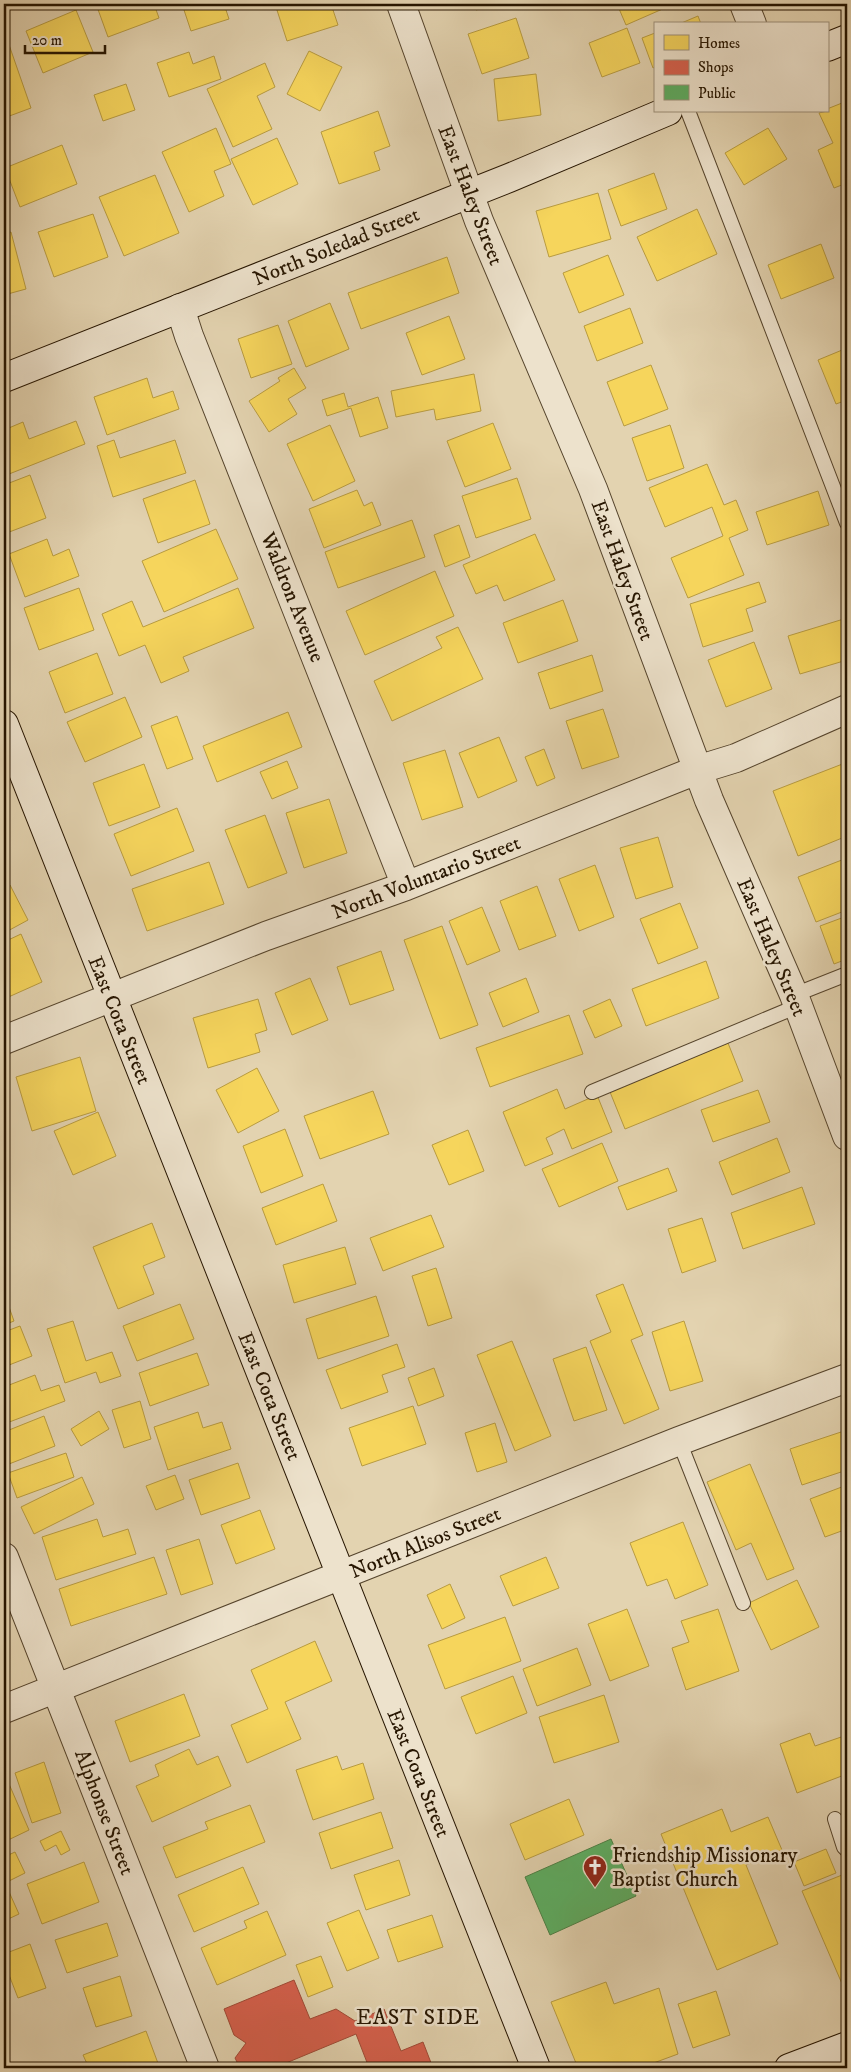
<svg xmlns="http://www.w3.org/2000/svg" width="851" height="2072" viewBox="0 0 851 2072" font-family="'IM FELL DW Pica',serif">
  <rect width="100%" height="100%" fill="#e3d3b0"/>
  <filter id="stains"><feTurbulence type="fractalNoise" baseFrequency=".004" numOctaves="4"/><feColorMatrix values="0 0 0 0 .2 0 0 0 0 .09 0 0 0 0 .02 0 0 0 .5 -.17"/></filter>
  <radialGradient id="worn" r=".72"><stop offset=".6" stop-color="#630" stop-opacity="0"/><stop offset="1" stop-color="#630" stop-opacity=".3"/></radialGradient>
  <path fill="#f6d55c" stroke="#b89b40" d="M96,4h58l5,14 -51,19z
    M182,4h42l5,15 -38,12z
    M275,4h56l7,21 -51,16z
    M475,4h23l-22,6z
    M617,4h57l-48,21z
    M76,10l17,42 -50,21 -17,-42z
    M698,16l3,8h-22z
    M516,18l13,40 -47,16 -14,-40z
    M627,28l13,35 -38,14 -13,-34z
    M655,33v34l-2,1 -11,-30z
    M7,39l24,69 -27,10v-78z
    M309,51l33,16 -22,44 -33,-17z
    M189,52l4,12 21,-8 7,23 -52,18 -12,-34z
    M265,63l10,24 -18,9 15,33 -39,18 -26,-58z
    M536,74l5,41 -43,6 -4,-42z
    M126,84l9,26 -32,11 -9,-26z
    M847,101v82l-13,5 -16,-38 15,-7 -14,-30 8,-2v-2z
    M378,111l12,35 -16,6 6,18 -41,14 -18,-52z
    M216,128l15,36 -17,7 10,25 -35,16 -27,-60z
    M768,128l19,31 -43,26 -19,-32z
    M277,138l21,46 -45,21 -22,-46z
    M62,145l15,39 -57,23 -15,-39z
    M654,173l13,36 -46,17 -13,-36z
    M155,175l24,58 -55,23 -25,-59z
    M598,193l13,46 -62,18 -13,-46z
    M697,209l20,45 -60,27 -20,-44z
    M93,214l15,43 -54,20 -16,-45z
    M11,232l15,57 -22,6v-61z
    M821,244l13,34 -53,21 -13,-34z
    M608,255l16,40 -45,18 -16,-40z
    M447,257l12,36 -98,36 -13,-36z
    M330,303l19,46 -43,18 -18,-46z
    M630,308l13,35 -46,18 -13,-35z
    M449,316l16,43 -43,16 -16,-42z
    M278,325l14,39 -41,14 -13,-39z
    M847,348v52l-11,4 -18,-44z
    M651,365l17,44 -44,17 -17,-44z
    M294,368l12,20 -18,11 9,15 -28,18 -20,-31 31,-20 -2,-3z
    M474,374l7,37 -45,9 -2,-11 -38,8 -5,-26z
    M147,378l6,20 20,-7 6,18 -72,26 -13,-38z
    M344,393l4,14 30,-10 10,31 -28,9 -9,-29 -24,8 -5,-16z
    M76,421l9,23 -81,32v-46l19,-8 6,17z
    M493,423l18,46 -46,18 -18,-46z
    M330,425l25,56 -42,20 -26,-57z
    M670,425l14,43 -37,13 -15,-43z
    M114,440l6,18 55,-18 11,33 -73,24 -16,-51z
    M707,464l17,41 12,-5 12,30 -19,8 15,37 -56,23 -17,-40 52,-22 -11,-29 -47,20 -16,-39z
    M30,475l16,43 -42,16v-49z
    M517,478l14,41 -55,19 -14,-42z
    M195,480l15,44 -52,19 -15,-44z
    M357,490l7,16 8,-4 9,23 -57,23 -15,-39z
    M818,491l11,34 -62,20 -11,-33z
    M412,520l13,37 -87,31 -13,-36z
    M459,525l11,32 -25,10 -11,-32z
    M216,529l22,50 -74,33 -22,-51z
    M535,534l20,46 -51,21 -7,-16 -21,9 -13,-29z
    M47,539l6,17 16,-7 10,27 -54,21 -16,-43z
    M435,571l19,45 -89,39 -19,-44z
    M759,582l7,20 -20,7 7,22 -50,16 -13,-43z
    M79,588l15,42 -55,20 -15,-42z
    M238,588l16,40 -71,29 6,14 -28,12 -16,-38 -26,11 -17,-42 30,-13 11,26z
    M563,600l15,41 -60,22 -15,-40z
    M847,618v42l-47,14 -12,-38z
    M458,627l25,52 -91,42 -18,-40 68,-33 -6,-11z
    M754,642l18,47 -46,18 -18,-47z
    M97,653l16,41 -48,19 -16,-41z
    M592,655l11,36 -53,18 -12,-36z
    M125,697l17,40 -57,25 -18,-40z
    M603,709l16,48 -37,12 -16,-48z
    M288,712l14,35 -85,35 -14,-36z
    M177,716l16,43 -26,10 -16,-43z
    M499,737l18,44 -39,17 -19,-45z
    M544,749l11,29 -18,8 -12,-29z
    M445,750l18,57 -41,13 -19,-57z
    M287,761l11,27 -26,11 -12,-27z
    M845,763l2,6v40l-3,2 3,9v16l-49,20 -25,-65z
    M144,764l16,43 -51,19 -16,-43z
    M329,799l18,54 -43,15 -18,-55z
    M177,808l17,43 -63,25 -17,-42z
    M265,815l22,58 -39,15 -23,-58z
    M658,837l15,50 -37,12 -16,-51z
    M847,858v52l-31,12 -18,-45z
    M209,862l15,42 -77,27 -15,-42z
    M595,865l19,52 -35,14 -20,-52z
    M10,885l18,35 -24,13v-45z
    M537,886l19,50 -37,14 -19,-49z
    M680,903l18,45 -40,16 -18,-45z
    M482,907l18,44 -33,14 -18,-44z
    M847,916v43l-13,5 -14,-38z
    M442,926l36,99 -38,14 -36,-99z
    M21,934l21,48 -38,17v-57z
    M381,951l13,39 -44,15 -13,-38z
    M706,961l13,37 -73,28 -14,-37z
    M310,978l18,42 -36,15 -17,-42z
    M526,978l13,34 -36,15 -14,-34z
    M258,999l9,31 -12,4 5,18 -52,16 -15,-50z
    M610,999l12,27 -27,12 -12,-27z
    M569,1015l14,39 -93,33 -14,-39z
    M728,1043l15,38 -118,48 -15,-37z
    M80,1057l16,54 -64,20 -16,-54z
    M257,1068l22,43 -41,22 -22,-43z
    M557,1089l8,20 32,-14 15,37 -40,17 -8,-20 -18,9 7,16 -28,12 -22,-54z
    M758,1090l12,32 -57,20 -12,-32z
    M373,1091l16,43 -69,25 -16,-43z
    M98,1112l18,44 -43,19 -19,-44z
    M285,1129l18,47 -42,17 -18,-47z
    M468,1130l16,41 -35,14 -17,-40z
    M777,1138l13,34 -58,23 -13,-33z
    M602,1143l16,38 -59,26 -17,-38z
    M668,1168l9,23 -50,19 -9,-23z
    M323,1184l14,37 -61,24 -14,-37z
    M802,1187l13,37 -72,25 -12,-36z
    M431,1215l13,32 -61,24 -13,-33z
    M702,1218l14,43 -34,12 -14,-44z
    M152,1223l13,34 -22,9 11,28 -36,15 -25,-62z
    M345,1247l11,37 -62,19 -11,-38z
    M436,1268l16,50 -24,8 -16,-50z
    M623,1284l20,51 -12,5 28,69 -35,15 -34,-83 21,-9 -15,-37z
    M4,1293l10,28 -10,4z
    M376,1296l13,40 -71,23 -12,-40z
    M180,1304l14,35 -57,22 -14,-35z
    M73,1321l13,40 26,-9 9,24 -21,7 -4,-11 -31,11 -18,-54z
    M684,1321l19,60 -33,10 -18,-59z
    M20,1326l12,30 -28,11v-35z
    M512,1341l39,95 -36,15 -38,-96z
    M397,1344l8,23 -23,8 6,17 -47,17 -15,-39z
    M586,1347l21,63 -33,11 -21,-62z
    M197,1353l12,32 -59,21 -11,-33z
    M434,1368l10,28 -26,10 -10,-28z
    M35,1375l6,16 18,-6 6,16 -61,23v-37z
    M140,1401l11,38 -27,9 -12,-38z
    M413,1406l13,38 -64,22 -13,-38z
    M99,1411l10,18 -28,17 -10,-17z
    M198,1412l5,16 19,-6 9,27 -63,21 -14,-43z
    M44,1416l11,30 -46,18 -5,-14v-18z
    M495,1423l12,39 -30,10 -12,-39z
    M847,1430v40l-45,15 -12,-36z
    M66,1453l8,24 -57,21 -9,-25z
    M238,1463l12,35 -49,17 -12,-35z
    M750,1464l44,105 -27,11 -16,-37 -15,7 -29,-68z
    M175,1475l9,24 -28,11 -10,-24z
    M82,1477l12,27 -60,30 -13,-27z
    M847,1485v44l-22,8 -15,-38z
    M260,1510l15,39 -39,15 -15,-39z
    M97,1519l6,18 25,-8 8,25 -80,26 -14,-43z
    M683,1522l25,63 -33,14 -8,-20 -20,7 -17,-43z
    M199,1539l14,45 -32,11 -15,-45z
    M154,1557l13,37 -96,32 -12,-37z
    M546,1557l13,31 -46,18 -13,-30z
    M797,1580l22,47 -48,23 -22,-47z
    M450,1584l15,34 -23,11 -15,-34z
    M627,1609l22,57 -39,15 -22,-57z
    M718,1609l21,62 -53,19 -14,-42 17,-6 -8,-21z
    M505,1617l16,44 -76,28 -17,-44z
    M315,1641l17,40 -47,21 16,37 -54,24 -16,-38 37,-16 -17,-39z
    M577,1648l14,37 -54,21 -14,-37z
    M513,1676l14,37 -51,21 -15,-37z
    M184,1694l16,42 -70,26 -15,-41z
    M604,1695l15,47 -65,21 -15,-46z
    M810,1733l5,13 32,-11v39l-50,19 -17,-49z
    M189,1749l8,16 21,-9 13,30 -79,36 -16,-36 23,-10 -4,-11z
    M337,1756l5,14 21,-7 11,36 -61,21 -17,-50z
    M44,1762l17,51 -29,10 -17,-50z
    M6,1777l23,53 -25,12v-64z
    M569,1799l15,36 -59,25 -15,-36z
    M250,1805l15,37 -89,36 -13,-31 45,-18 -3,-7z
    M722,1809l9,23 37,-15 14,33 -36,15 32,79 -61,26 -56,-136z
    M381,1812l12,36 -62,21 -12,-36z
    M61,1831l9,19 -9,5 -5,-10 -11,6 -5,-10z
    M826,1849l10,24 -32,13 -10,-24z
    M15,1852l10,21 -20,10 14,31 -15,7v-64z
    M399,1860l11,35 -44,15 -12,-35z
    M84,1862l15,40 -57,22 -15,-40z
    M243,1867l16,37 -65,28 -16,-37z
    M842,1875l5,13v96l-4,2 -41,-95z
    M359,1910l20,48 -32,13 -20,-48z
    M267,1911l19,44 -69,30 -16,-37 46,-20 -3,-7z
    M432,1915l11,32 -45,15 -11,-32z
    M107,1923l11,33 -51,17 -12,-33z
    M30,1944l16,44 -28,10 -14,-36v-8z
    M321,1956l12,31 -25,10 -12,-32z
    M120,1976l12,40 -36,11 -13,-39z
    M606,1982l8,22 45,-16 19,66 -38,14h-62l-27,-66z
    M716,1991l14,44 -37,13 -15,-44z
    M146,2031l13,35 -6,2h-64l-6,-13z
    M4,2049l5,15 -5,2z"/>
  <path fill="#d6604d" stroke="#a14a36" d="M294,1980l16,39 26,-10 19,12 29,-12 17,42 22,-9 10,26h-73l8,-3 -12,-31 -82,34h-34l-5,-10 11,-15 -12,-8 -10,-26z"/>
  <path fill="#5aae61" stroke="#4a8044" d="M611,1839l25,57 -86,39 -25,-58z"/>
  <g fill="none" stroke-linecap="round" stroke-linejoin="round">
    <g stroke="#55442c" stroke-width="16">
      <path id="lane" d="M688,111l159,412
        M794,995l53,-21
        M592,1092l206,-86
        M679,1441l64,162
        M835,1819l9,28 3,3"/>
    </g>
    <g stroke="#55442c" stroke-width="30">
      <path id="street" d="M401,4l78,217 114,268 116,311 85,195 53,141
        M744,4l8,20
        M180,308l9,28 217,550
        M4,1040l262,-104 140,-50 291,-116 39,-12 111,-49
        M4,1557l201,511
        M4,1709l675,-268 168,-63"/>
    </g>
    <g stroke="#261500" stroke-width="30">
      <path id="secondary" d="M827,47l20,-8
        M4,378l505,-200 159,-67
        M4,724l532,1344
        M789,2068l58,-22"/>
    </g>
    <use href="#lane" stroke="#ede2cc" stroke-width="14"/>
    <use href="#street" stroke="#ede2cc" stroke-width="28"/>
    <use href="#secondary" stroke="#ede2cc" stroke-width="28"/>
  </g>
  <defs>
    <g id="church-pin" transform="scale(1.25)"><path d="M0 17L-7.5 6A9.5 9.5 0 1 1 7.5 6Z" fill="#8f2418" stroke="#ede2cc"/><path d="M-1.2-6h2.4v3.5h3.3v2.4h-3.3V6h-2.4V-.1h-3.3v-2.4h3.3Z" fill="#fff"/></g>
  </defs>
  <g fill-rule="evenodd">
    <use href="#church-pin" x="595" y="1867"/>
  </g>
  <g text-anchor="middle" stroke-width="5" stroke-linejoin="round" paint-order="stroke">
    <g font-size="21" fill="#261500" stroke="#ede2cc">
      <text transform="translate(471 195) rotate(69)" y="7">East Haley Street</text>
      <text transform="translate(336 246) rotate(-22)" y="7">North Soledad Street</text>
      <text transform="translate(623 570) rotate(70)" y="7">East Haley Street</text>
      <text transform="translate(293 597) rotate(68)" y="7">Waldron Avenue</text>
      <text transform="translate(426 877) rotate(-21)" y="7">North Voluntario Street</text>
      <text transform="translate(772 947) rotate(67)" y="7">East Haley Street</text>
      <text transform="translate(120 1020) rotate(68)" y="7">East Cota Street</text>
      <text transform="translate(270 1396) rotate(68)" y="7">East Cota Street</text>
      <text transform="translate(425 1542) rotate(-22)" y="7">North Alisos Street</text>
      <text transform="translate(419 1773) rotate(68)" y="7">East Cota Street</text>
      <text transform="translate(105 1812) rotate(69)" y="7">Alphonse Street</text>
    </g>
    <g font-size="21" fill="#261500" stroke="#ede2cc" text-anchor="start">
      <text x="612" y="1862">Friendship Missionary<tspan x="612" dy="24">Baptist Church</tspan></text>
    </g>
    <g font-size="22" letter-spacing="1" fill="#261500" stroke="#ede2cc">
      <text x="418" y="2024">EAST SIDE</text>
    </g>
  </g>
  <rect width="851" height="2072" fill="none" stroke="#e3d3b0" stroke-width="20"/>
  <rect x="5" y="5" width="841" height="2062" fill="none" stroke="#261500" stroke-width="2.5"/>
  <rect x="10" y="10" width="831" height="2052" fill="none" stroke="#261500"/>
  <rect x="654" y="22" width="175" height="90" fill="#ede2cc" stroke="#9d907a"/>
  <rect x="664" y="35" width="25" height="15" fill="#f6d55c" stroke="#9d907a"/>
  <text x="698" y="48" font-size="15" fill="#261500">Homes</text>
  <rect x="664" y="60" width="25" height="15" fill="#d6604d" stroke="#9d907a"/>
  <text x="698" y="72" font-size="15" fill="#261500">Shops</text>
  <rect x="664" y="85" width="25" height="15" fill="#5aae61" stroke="#9d907a"/>
  <text x="698" y="98" font-size="15" fill="#261500">Public</text>
  <path d="M25 45v8h80v-8" fill="none" stroke="#261500" stroke-width="2.5"/>
  <text x="32" y="45" font-size="15" fill="#261500" stroke="#ede2cc" stroke-width="4" paint-order="stroke">20 m</text>
  <rect width="100%" height="100%" filter="url(#stains)"/>
  <rect width="100%" height="100%" fill="url(#worn)"/>
</svg>
